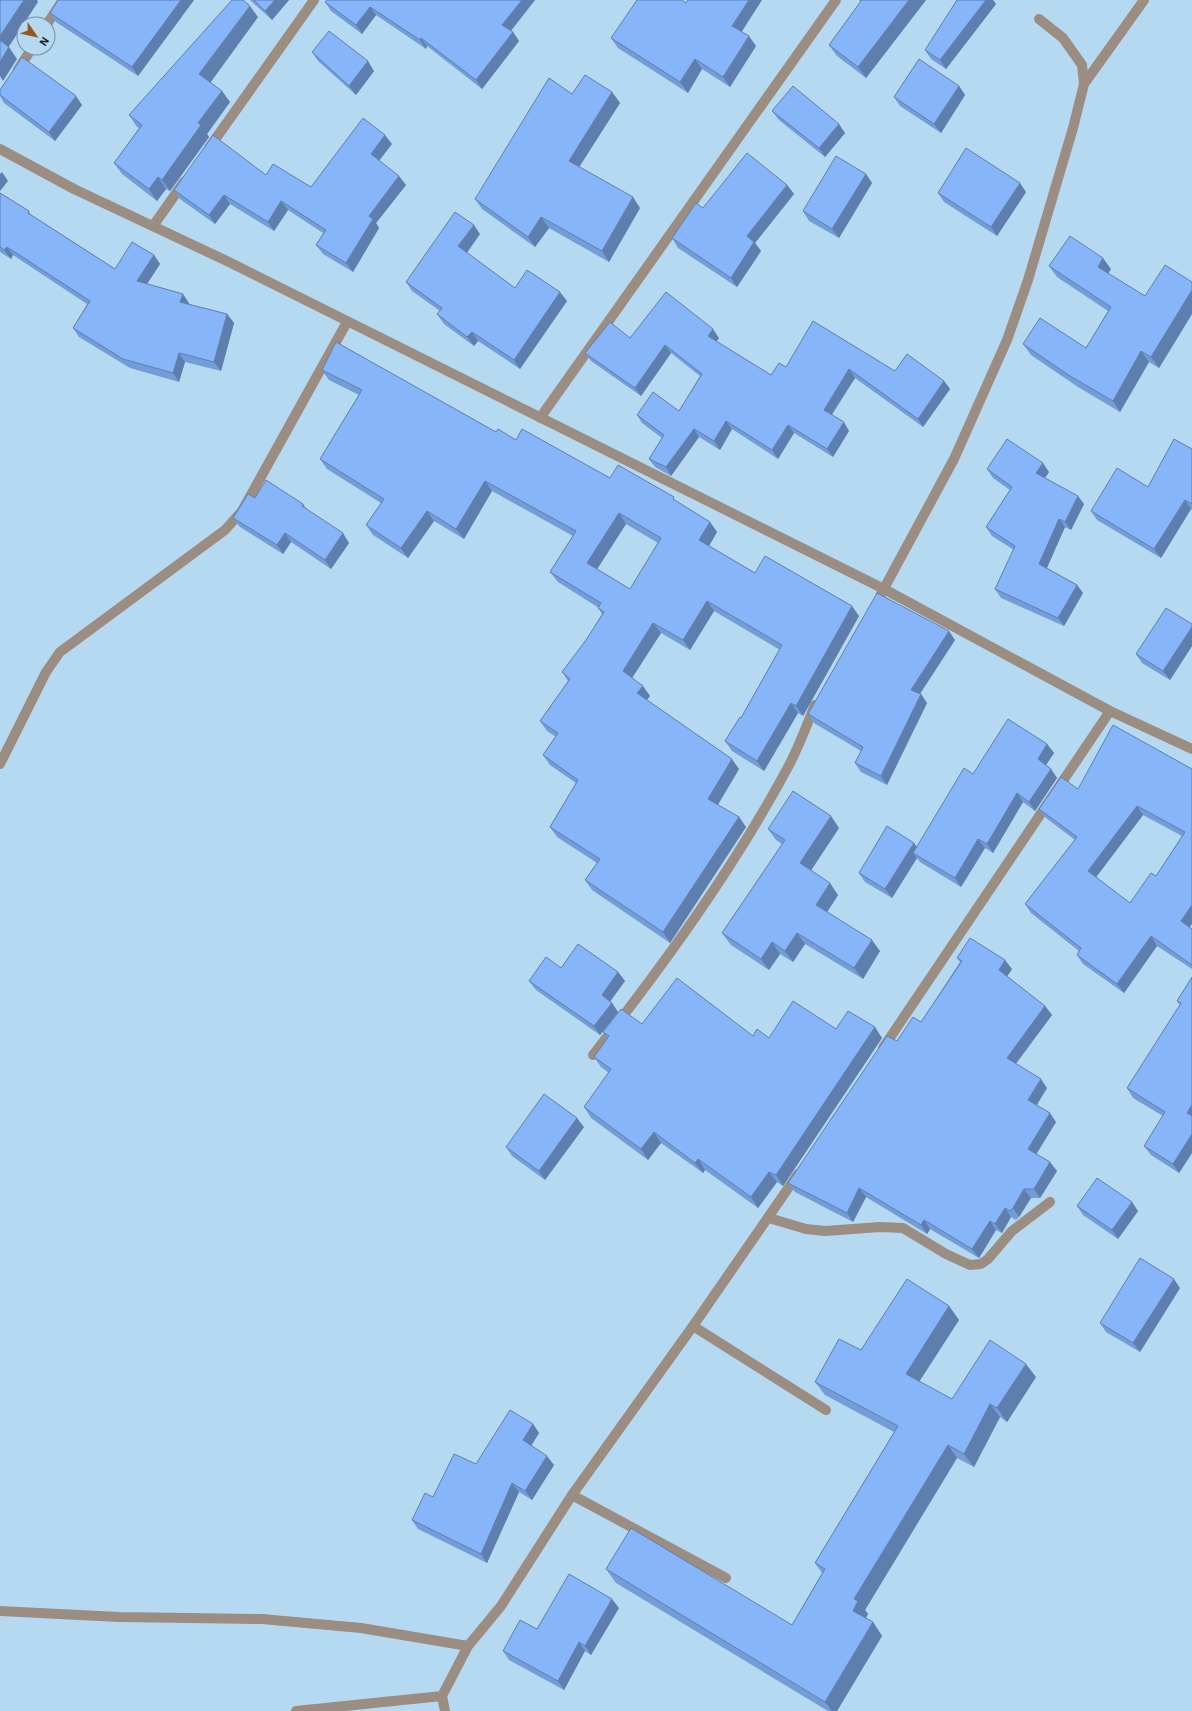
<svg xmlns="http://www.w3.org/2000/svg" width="1192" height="1711" viewBox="0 0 1192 1711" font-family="'IBM Plex Sans',sans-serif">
  <rect width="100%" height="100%" fill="#b6d9f2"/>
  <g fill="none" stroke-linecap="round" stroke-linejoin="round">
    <path stroke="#9c8d83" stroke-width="10" d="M47,24l16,-24
      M18,70l14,-22
      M1084,84l60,-84
      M209,148l105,-148
      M0,149l74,40 155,73 655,327 226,122 82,38
      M153,226l31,-44
      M540,418l296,-418
      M881,594l73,-135 53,-119 21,-60 45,-152 11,-44 -2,-19 -19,-27 -24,-19
      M0,764l46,-92 14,-20 165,-122 17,-19 105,-189
      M883,1048l227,-337
      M593,1055c71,-91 139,-184 194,-286 11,-20 19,-42 28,-64
      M769,1218l37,11 19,2 55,-4 23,1 43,26 24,11 11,-1 7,-5 24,-28 38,-29
      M693,1326l133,84
      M572,1495l154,83
      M0,1611l119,6 143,2 99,9 107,18 33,-40 71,-111 121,-169 105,-152
      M296,1711l146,-15
      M445,1711l-3,-15 26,-50"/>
  </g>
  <path fill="#749cd6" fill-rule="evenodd" d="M58,0h136l-56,76 -82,-54 -6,-9z
    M250,0h39l-17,20z
    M535,0l-24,31 2,1 6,9 -37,48 -55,-43 -1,3 -50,-34 -14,19 -31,-23 -6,-9z
    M859,0h67l-60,78 -29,-22 -8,-11 32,-43z
    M957,0h36l3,4 -50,65 -15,-10 -6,-9z
    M686,3l56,29 14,14 -26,41 -28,-18 -14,24 -70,-45 -7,-10z
    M258,17l-48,65 20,20 -23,32 2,3 -39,54 -4,-2 -9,12 -35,-27 -8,-11 25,-35 -2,-1 -8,-12z
    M312,52l62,19 -18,24 -38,-34z
    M959,86l6,9 -24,38 -41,-27 -6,-9z
    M0,90l82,15 -27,36 -51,-38 -4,-7z
    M612,92l8,11 -41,64 61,41 -31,54 -60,-34 -14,19 -53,-38 -7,-10 97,-105z
    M772,111l73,22 -20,24 -46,-37z
    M392,144l-13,17 27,24 -30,38 3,5 -26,44 -30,-18 -7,-9 7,-12 -35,-23 -14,21 -44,-27 -15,20 -35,-25 -6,-9 92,-15 45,12z
    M866,174l6,9 -33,55 -30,-17 -6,-10z
    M787,185l7,9 -39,49 6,8 -24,36 -59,-39 -6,-10 31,-30z
    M1026,192l-29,44 -53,-34 -6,-9z
    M0,193l29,18 2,4 84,54 39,-14 6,9 -13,20 42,19 -1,1 39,10 7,9 -13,48 -36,-9 -6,20 -49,-14 -51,-31 -6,-9 14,-24 -74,-49 -2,4 -11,-7z
    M480,234l-13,19 48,35 52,13 -47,68 -42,-28 -4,5 -30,-22 -7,-10 3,-3 -28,-20 -6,-9z
    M1049,266l62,3 -3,5 37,22 47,-14v32l-33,54 -10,-6 -29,50 -42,-25 -47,-32 -8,-11 63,4 22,-37 -51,-34z
    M630,338h89l-3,3 55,34 15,-8 109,4 49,10 6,8 -27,38 -68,-49 -23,37 17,16 -16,26 -39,-24 -16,26 -46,-30 -12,21 -21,-13 -28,39 -16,-9 -6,-8 13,-21 -20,-15 -5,-8 42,-4 21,-35 -29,-23 -30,43 -50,-35 -6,-8z
    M322,370l174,62 114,46 68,24 32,20 7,10 -8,14 46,27 104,43 -56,100 -5,-3 -34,58 -32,-20 -7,-10 16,-23 39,-68 -66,-39 -24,39 -29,-17 -29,45 18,18 -3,4 92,69 -21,36 21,12 7,10 -76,116 -78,-53 -7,-10 12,-17 -40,-26 -7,-10 26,-44 -26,-18 -7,-10 13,-18 -9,-6 -7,-10 28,-40 -6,-9 24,-32 16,-26 -4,-6h1l-41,-26 -8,-10 23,-36 -81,-45 -28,48 -30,-18 -26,37 -35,-23 -7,-10 15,-22 -54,-34 -7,-10 39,-64 -30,-15zM626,524l32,19 -28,46 -33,-20z
    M1192,449v61l-1,-1 -30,49 -64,-38 -6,-9 57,-24z
    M987,469l62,3 -4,6 39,26 -13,26 -6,-3 -18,41 30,17 6,8 -19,33 -63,-28 -6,-9 19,-39 -22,-14 -6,-9 24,-37 -17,-12z
    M255,498l52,11 42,34 -18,26 -40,-27 -8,12 -43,-27 -7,-9z
    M1192,624v22l-22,34 -28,-17 -6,-9z
    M955,640l-35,54h1l6,9 -40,82 -26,-13 -6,-9 6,-12 -47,-28 -6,-9z
    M1047,744l7,9 -8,12 5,4 6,9 -22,33 -12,-9 -30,51 -8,-5 -24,39 -41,-25 -3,-4 -25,40 -27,-16 -6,-9 55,-30 3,4 56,-73z
    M1192,769l-2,158 2,2v40l-35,-23 -33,47 -41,-29 -6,-9 2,-4 -48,-38 -6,-9 50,-64 -29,-22 -7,-9 39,-20zM1143,815l39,21 -26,40 -26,27 -34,-26z
    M839,828l-28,42 27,25 -11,17 53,39 -17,28 -58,-35 -12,18 -13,-8 -11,16 -38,-25 -9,-12 60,-89 -6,-4 -8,-11z
    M957,958l55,11 -5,8 38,29 7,9 -36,49 31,24 -10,17 19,17 -20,32 21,17 -17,27h-9l-12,19 -3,3 -5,-3 -9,16 -6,-3 -17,28 -49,-29 -3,5 -61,-37 -13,25 -58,-30 -7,-9 109,-142 24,-19 39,-60z
    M561,968l57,4 7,9 -15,21 2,1 6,9 -18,23 -64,-45 -7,-9z
    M1192,977v176l-13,20 -28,-18 -7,-9 19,-30 -30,-18 -6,-10 53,-83 -3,-4z
    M642,1024l111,12 16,2 67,-9 46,9 -99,148 -6,-4 -19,26 -53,-38 -2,3 -42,-30 -13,17 -57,-42 -7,-11 25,-34 -8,-6 -7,-10 13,-19 -4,-6z
    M584,1127l-39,53 -33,-24 -6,-9z
    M1077,1206l61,5 -20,28 -35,-24z
    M1180,1288l-40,64 -34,-20 -6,-9z
    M949,1306l10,14 -40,62 33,17 84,-22 -29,45 -7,-5 -26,50 -17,-9 -92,152 3,4 -2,4 7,4 9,14 -45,75h-9l-212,-128 -10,-14 186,56 30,-52 -7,-10 79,-131 -69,-37 -10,-13 46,-32z
    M533,1424l6,9 -8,13 23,19 -22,35 -13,-8 -32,71 -69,-34 -6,-9 21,-23 43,-33z
    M619,1608l-28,47 -6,-4 -21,39 -55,-30 -6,-9 34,-22z"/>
  <path fill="#5e7fae" d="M24,0h13l1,2 -32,49 -6,-9v-6z
    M181,0h13l-56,76 -6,-9z
    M275,0h14l-17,20 -7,-9z
    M522,0h13l-27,34 -6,-9z
    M749,0h13l-23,36 -7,-10z
    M909,0h17l-60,78 -8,-11z
    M986,0h7l3,4 -50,65 -6,-9z
    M250,6l8,11 -50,69 -9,-12z
    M370,7l6,8 -14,19 -6,-9z
    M513,32l6,9 -37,48 -6,-9z
    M749,36l7,10 -26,41 -7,-10z
    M421,38l6,8 -1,3 -6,-9z
    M9,47l8,12 -14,22 -3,-5v-14z
    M695,59l7,10 -14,24 -8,-11z
    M368,61l6,10 -18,24 -7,-9z
    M959,86l6,9 -24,38 -7,-9z
    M222,91l8,11 -23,32 2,3 -39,54 -8,-11 36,-57z
    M612,92l8,11 -44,69 -7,-11z
    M76,96l6,9 -27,36 -6,-9z
    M839,124l6,9 -20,24 -6,-9z
    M385,135l7,9 -15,19 -6,-9z
    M2,172l6,9 -8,10v-17z
    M866,174l6,9 -33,55 -7,-9z
    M399,176l7,9 -30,38 3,5 -26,44 -7,-9 23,-47z
    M158,177l8,12 -9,12 -8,-12z
    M1020,183l6,9 -29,44 -6,-9z
    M787,185l7,9 -39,49 6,8 -24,36 -6,-9 16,-42z
    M224,195l6,9 -15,20 -6,-9z
    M633,197l7,11 -31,54 -7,-11z
    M281,201l7,9 -14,21 -6,-9z
    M541,217l8,11 -14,19 -7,-10z
    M474,225l6,9 -15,21 -7,-9z
    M7,247l6,8 -2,4 -7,-9z
    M154,255l6,9 -17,26 -6,-9z
    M1103,258l8,11 -6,9 -7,-11z
    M1192,290v24l-33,54 -8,-11z
    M560,292l7,9 -47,68 -6,-9z
    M183,294l6,9 -2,8 -7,-9z
    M227,314l7,9 -13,48 -7,-9z
    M713,329l6,9 -5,7 -6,-9z
    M472,332l6,9 -4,5 -7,-9z
    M665,345l6,8 -30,43 -6,-8z
    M1141,351l8,11 -29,50 -7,-11z
    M179,353l6,9 -6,20 -6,-9z
    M849,369l6,9 -26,40 -5,-8z
    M944,381l6,8 -27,38 -5,-8z
    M726,421l6,8 -12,21 -6,-9z
    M844,422l5,9 -16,26 -6,-8z
    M788,425l6,8 -16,26 -6,-9z
    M694,429l5,8 -28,39 -5,-9z
    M1043,463l6,9 -7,10 -6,-9z
    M485,481l7,10 -28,48 -8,-10z
    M1078,496l6,8 -13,26 -6,-8z
    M1185,500l6,9 -30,49 -7,-9z
    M303,504l6,9 -7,-7z
    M427,511l7,10 -26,37 -7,-10z
    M619,513l7,11 -32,50 -7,-11z
    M1059,519l6,8 -20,45 -6,-8z
    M710,522l7,10 -11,19 -7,-11z
    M285,533l6,9 -8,12 -6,-9z
    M343,533l6,10 -18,26 -6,-9z
    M1077,585l6,8 -19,33 -6,-8z
    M707,601l7,10 -24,39 -7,-10z
    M852,606l7,10 -56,100 -7,-10z
    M653,623l8,10 -31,48 -7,-10z
    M1192,627v19l-22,34 -7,-9z
    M949,631l6,9 -38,58 -6,-8z
    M643,686l7,10 -6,7 -7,-10z
    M921,694l6,9 -40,82 -6,-9z
    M791,703l7,10 -34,58 -7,-10z
    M1047,744l7,9 -10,15 -6,-9z
    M732,759l7,10 -24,40 -7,-10z
    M1051,769l6,9 -22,33 -6,-9z
    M1017,793l6,9 -30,51 -6,-9z
    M1137,806l6,9 -49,65 -6,-9z
    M831,816l8,12 -31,47 -8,-12z
    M739,817l7,10 -76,116 -7,-11z
    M978,839l7,9 -24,39 -6,-9z
    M914,843l6,9 -7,1 4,5 -25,40 -7,-9z
    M830,883l8,12 -14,22 -8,-12z
    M1192,905v19l-5,7 -6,-10z
    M797,933l8,11 -12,18 -8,-11z
    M1151,936l6,10 -33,47 -7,-9z
    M872,940l8,11 -17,28 -9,-11z
    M772,942l8,12 -11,16 -8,-11z
    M1005,960l7,9 -7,10 -6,-9z
    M618,972l7,9 -17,23 -6,-9z
    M612,1003l6,9 -18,23 -6,-9z
    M1045,1006l7,9 -39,52 -6,-9z
    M875,1027l7,11 -99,148 -7,-11z
    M1041,1079l6,9 -13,21 -6,-9z
    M1192,1105v15l-5,-7z
    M1050,1113l6,9 -22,36 -6,-9z
    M577,1118l7,9 -39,53 -6,-9z
    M654,1132l7,11 -13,17 -7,-11z
    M1192,1134v19l-13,20 -6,-9z
    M698,1159l7,11 -2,3 -8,-10z
    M1050,1162l7,9 -17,27 -6,-9z
    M769,1172l8,10 -19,26 -7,-11z
    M859,1188l7,9 -13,25 -6,-9z
    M1024,1189l7,9 -12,19 -6,-9z
    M1132,1202l6,9 -20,28 -6,-9z
    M1005,1208l6,9 -9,16 -7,-9z
    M924,1220l6,9 -3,5 -6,-9z
    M990,1221l6,9 -17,28 -7,-9z
    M1174,1279l6,9 -40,64 -7,-9z
    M949,1306l10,14 -44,68 -9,-14z
    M1026,1364l10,13 -29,45 -10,-14z
    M990,1404l10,13 -26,50 -10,-13z
    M533,1424l6,9 -10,16 -6,-9z
    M948,1445l9,13 -92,152 3,4 -6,11 -9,-14 1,-12z
    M547,1456l7,9 -22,35 -7,-9z
    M512,1483l7,9 -32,71 -6,-9z
    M612,1599l7,9 -28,47 -6,-9z
    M873,1622l9,14 -45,75h-5l-7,-9z
    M579,1642l6,9 -21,39 -6,-9z"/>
  <path fill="#87b5f9" stroke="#5e7fae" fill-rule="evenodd" d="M0,0h24l-24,36z
    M58,0h123l-49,67 -82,-54z
    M232,0h11l7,6 -51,68 23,17 -24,32 3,2 -39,55 -4,-3 -9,12 -35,-26 28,-38 -13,-10z
    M254,0h21l-10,11z
    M327,0h195l-20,25 11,7 -37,48 -55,-42 -1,2 -50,-33 -14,18 -31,-23z
    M637,0h45l4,3 2,-3h61l-17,26 17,10 -26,41 -28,-18 -15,23 -69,-44z
    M860,0h49l-51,67 -29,-22 32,-44z
    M957,0h29l-46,60 -15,-10z
    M329,31l39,30 -19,25 -37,-34z
    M0,40l9,7 -9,15z
    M22,57l54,39 -27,36 -49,-37v-5z
    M919,59l40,27 -25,38 -40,-27z
    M585,75l27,17 -43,69 64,36 -31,54 -61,-34 -13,20 -53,-38 74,-121 23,16z
    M793,86l46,38 -20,24 -47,-37z
    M363,118l22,17 -14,19 28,22 -30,40 4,3 -27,44 -30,-18 10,-15 -45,-29 -13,21 -44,-27 -15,20 -35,-25 39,-55 53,40 7,-11 38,23z
    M966,148l54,35 -29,44 -53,-34z
    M747,153l40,32 -40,51 7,6 -23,36 -59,-40 24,-35 7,5z
    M836,156l30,18 -34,55 -29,-18z
    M0,193l29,18 -1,2 87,56 17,-27 22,13 -17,26 46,13 -3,8 47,12 -13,48 -35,-9 -6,20 -50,-14 -50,-31 17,-27 -83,-54 -3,3 -4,-3z
    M455,212l19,13 -16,21 57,42 12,-18 33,22 -46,68 -42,-28 -5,5 -30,-23 5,-6 -36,-26z
    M1070,236l33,22 -5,9 47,29 20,-31 27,17v8l-41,67 -10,-6 -28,50 -43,-25 -47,-32 17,-26 46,30 25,-41 -62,-41z
    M666,292l47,37 -5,7 63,39 8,-12 7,4 27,-46 82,50 12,-17 37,27 -26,38 -69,-50 -25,41 20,12 -17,27 -39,-24 -16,25 -46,-29 -12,20 -20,-12 -28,38 -17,-8 15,-24 -27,-20 16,-23 26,19 23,-37 -37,-29 -30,43 -50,-35 25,-31 20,16z
    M336,342l160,90 2,-3 18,11 6,-11 88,49 8,-13 56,32 -1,2 37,23 -11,18 56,33 10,-17 87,50 -56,100 -5,-3 -34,58 -32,-20 15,-24 1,1 41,-73 -75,-44 -24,39 -30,-17 -30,48 20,15 -6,7 95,66 -24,40 31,18 -76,115 -78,-52 15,-21 -50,-32 28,-47 -35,-25 15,-22 -18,-12 30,-42 -8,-7 24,-32 18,-28 -6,-4 3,-5 -51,-31 26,-41 -91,-50 -29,48 -29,-18 -26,37 -35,-23 18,-26 -64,-40 42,-69 -40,-20zM619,513l42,25 -31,51 -43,-26z
    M1007,439l36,24 -7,10 42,23 -13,26 -6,-3 -20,45 38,21 -19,33 -63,-29 20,-43 -29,-19 26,-40 -25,-18z
    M1174,439l18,10v55l-7,-4 -31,49 -63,-38 26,-43 31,19z
    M266,480l37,24 -1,2 41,27 -18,27 -40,-27 -8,12 -44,-27 15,-24 7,4z
    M877,593l72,38 -38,59 10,4 -40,82 -26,-13 8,-16 -55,-33z
    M1166,608l26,16v3l-29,44 -27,-17z
    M1008,719l39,25 -9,15 13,10 -22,33 -12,-9 -30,51 -9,-5 -23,39 -42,-25 51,-85 9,6z
    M1113,725l79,44v136l-11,16 11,8v36l-41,-29 -34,48 -40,-29 4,-7 -56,-44 52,-67 -38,-28 22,-32 17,12zM1137,806l48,26 -29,44 -5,-3 -21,30 -42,-32z
    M793,791l38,25 -31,47 30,20 -14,22 56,35 -18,28 -57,-35 -12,18 -13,-9 -11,17 -39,-26 63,-93 -17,-11z
    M887,826l27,17 -29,46 -26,-16z
    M970,938l35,22 -6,10 46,36 -38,52 34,21 -13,21 22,13 -22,36 22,13 -16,27h-10l-11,19 -3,3 -5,-3 -10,16 -5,-3 -18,28 -48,-29 -3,5 -62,-37 -12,25 -59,-30 99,-147 10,5 16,-24 8,5 41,-61 -5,-3z
    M578,944l40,28 -16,23 10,8 -18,23 -65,-45 17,-24 15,11z
    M1192,977v128l-5,8 5,3v18l-19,30 -29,-18 21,-34 -38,-24 54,-85 -4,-2z
    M677,978l76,58 4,-7 12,9 24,-37 43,28 12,-18 27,16 -99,148 -7,-3 -18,25 -53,-38 -3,4 -41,-31 -13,17 -57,-42 27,-38 -17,-12 15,-21 -6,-4 18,-23 21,15z
    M544,1094l33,24 -38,53 -33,-24z
    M1097,1178l35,24 -20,28 -35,-24z
    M1140,1258l34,21 -41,64 -33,-20z
    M907,1279l42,27 -43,68 46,25 38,-59 36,24 -29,44 -7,-4 -26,50 -16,-9 -94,154 4,2 -5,10 20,11 -48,80 -219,-133 25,-41 161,97 33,-56 -10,-6 83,-137 -83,-44 24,-43 22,11z
    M510,1410l23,14 -10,16 24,16 -22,35 -13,-8 -31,71 -69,-34 13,-27 8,4 21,-43 22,10z
    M569,1574l43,25 -27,47 -6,-4 -21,39 -55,-30 17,-31 17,9z"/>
  <g transform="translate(36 36) rotate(124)"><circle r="19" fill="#b6d9f2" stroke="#7690a3"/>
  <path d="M0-3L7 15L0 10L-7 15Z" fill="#97591f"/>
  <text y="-6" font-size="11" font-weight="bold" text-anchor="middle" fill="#15232c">N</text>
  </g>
</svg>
